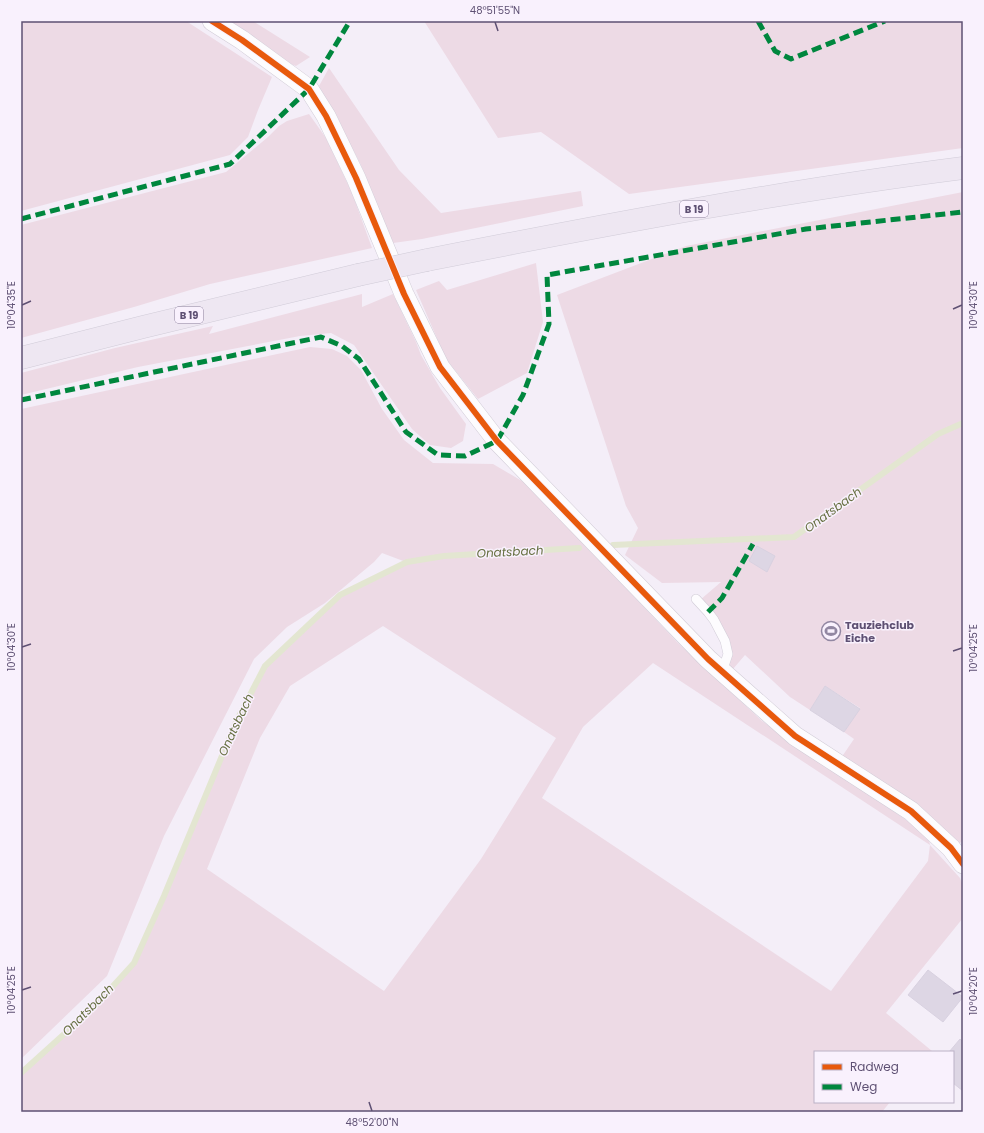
<svg xmlns="http://www.w3.org/2000/svg" width="984" height="1133" viewBox="0 0 984 1133" font-family="Poppins,sans-serif">
  <rect width="100%" height="100%" fill="#f4eef8"/>
  <path fill="#eddae5" fill-rule="evenodd" d="M21,21h165l86,56 -14,33 -10,27 -18,18 -209,56z
    M220,21h33l57,36 -14,9 -16,-6z
    M424,21h539v127l-334,46 -88,-62 -43,6z
    M329,68l70,102 42,43 140,-22 2,15 -161,33 -29,4 -33,-80 -41,-77z
    M309,114l17,24 26,55 20,55 -162,36 -76,23 -113,31v-113l205,-53 42,-35 11,-11 8,-5z
    M963,192v648l-5,5 -117,-87 13,-19 -10,-7 16,-24 -35,-22 -15,24 -20,-13 -45,-42 -18,21 3,-21 -30,-55 21,-18 -59,1 -37,-28 13,-27 -12,-22 -69,-211 129,-49z
    M536,263l7,59 -16,51 -49,26 -32,-40 -30,-69 23,-9 8,9z
    M362,294v13l31,-13 23,48 5,13 19,33 26,36 -3,17 -12,7 -21,-3 -18,-16 -58,-84 -23,-12 -31,3 -162,31 -117,28v-22l94,-25 98,-22 -4,8z
    M310,347l22,2 15,7 14,14 21,39 22,31 29,23 60,1 34,20 150,158 85,79 166,114 2,10 30,33 3,8v32l-77,95 46,38 -1,1h-116v50h75l-8,10h-861v-39l72,-65 41,-45 30,-67 72,-174 29,-56 75,-71 66,-33 -24,-9 -8,9 -49,41 -38,24 -33,32 -90,177 -57,140 -86,83v-650zM383,626l173,112 -75,121 -97,132 -177,-122 53,-131 30,-52zM653,663l277,182 -2,16 -97,130 -289,-193 41,-71z"/>
  <g fill="none" stroke-linecap="round" stroke-linejoin="round">
    <path stroke="#e3e6d1" stroke-width="6" d="M613,545l181,-8 144,-103 25,-11
      M21,1073l72,-65 41,-45 30,-67 72,-174 29,-56 75,-71 67,-33 37,-6 135,-8"/>
  </g>
  <path fill="#ddd6e4" stroke="#d8d1e0" d="M757,546l18,10 -8,16 -18,-11z
    M825,686l35,23 -16,23 -34,-22z
    M928,970l35,27 -20,25 -35,-27z
    M960,1039l3,3v49l-10,-8v-31h-4z"/>
  <g fill="none" stroke-linecap="round" stroke-linejoin="round">
    <g stroke="#d1ccd7" stroke-width="10">
      <path id="service" d="M696,599l12,13 6,8 11,21 3,13 -6,18"/>
    </g>
    <g stroke="#d1ccd7" stroke-width="20">
      <path id="minor" d="M212,21l30,19 67,49 17,27 30,62 48,116 36,73 57,74 211,218 87,77 116,75 40,37 12,16"/>
    </g>
    <g stroke="#d1ccd8" stroke-width="23">
      <path id="primary" d="M427,260c177,-35 356,-69 536,-92
        M21,358l122,-31 215,-52"/>
    </g>
    <use href="#service" stroke="#fdfcfe" stroke-width="9"/>
    <use href="#minor" stroke="#fdfcfe" stroke-width="19"/>
    <use href="#primary" stroke="#eee7f2" stroke-width="22"/>
    <g stroke="#d1ccd8" stroke-width="23" stroke-linecap="butt">
      <path id="primary-bridge" d="M358,275l69,-15"/>
    </g>
    <use href="#primary-bridge" stroke="#eee7f2" stroke-width="22"/>
    <path stroke="#00873e" stroke-width="5" stroke-dasharray="10 5" stroke-linecap="butt" d="M758,21l17,30 16,8 94,-38
      M21,219l209,-55 79,-75 41,-68
      M21,400l300,-63 21,9 17,13 47,73 32,23 27,1 32,-15 26,-46 26,-71 -2,-49 259,-46 157,-17
      M708,612l14,-14 31,-54"/>
    <g stroke="#f9f1fd" stroke-width="8">
      <path id="cycleway" d="M212,21l30,19 67,49 17,27 30,62 48,116 36,73 57,74 211,218 87,77 116,75 40,37 12,16"/>
    </g>
    <use href="#cycleway" stroke="#e8590c" stroke-width="6"/>
  </g>
  <path fill="none" stroke="#5e5073" stroke-width="1.5" d="M495,22l3,9M22,305l9,-4M953,309l9,-4M22,647l9,-3M953,651l9,-3M22,990l9,-3M953,994l9,-3M369,1102l3,9"/>
  <defs>
    <g id="stadium-ring" transform="scale(1)"><circle r="9.5" fill="#f9f1fd" stroke="#9287a2" stroke-width="1.5"/><path d="M0-5a6.5 5 0 1 0 0 10a6.5 5 0 1 0 0-10ZM-3.5-1.8h7v3.6h-7Z" fill="#9287a2"/></g>
  </defs>
  <g fill-rule="evenodd">
    <use href="#stadium-ring" x="831" y="631"/>
  </g>
  <g text-anchor="middle" stroke-width="3" stroke-linejoin="round" paint-order="stroke">
    <g fill="#f9f1fd" stroke="#8c809c" stroke-width="1">
      <rect x="680" y="201" width="28" height="16" rx="3"/>
      <rect x="175" y="307" width="28" height="16" rx="3"/>
    </g>
    <g font-size="10" font-weight="bold" fill="#5e5073">
      <text x="694" y="213">B 19</text>
      <text x="189" y="319">B 19</text>
    </g>
    <g font-size="11" font-weight="bold" fill="#5e5073" stroke="#f9f1fd" text-anchor="start">
      <text x="845" y="629">Tauziehclub<tspan x="845" dy="13">Eiche</tspan></text>
    </g>
    <g font-size="12" font-style="italic" fill="#667041" stroke="#f9f1fd">
      <text transform="translate(833 510) rotate(-36)" y="4">Onatsbach</text>
      <text transform="translate(510 552) rotate(-3)" y="4">Onatsbach</text>
      <text transform="translate(236 725) rotate(-65)" y="4">Onatsbach</text>
      <text transform="translate(88 1010) rotate(-45)" y="4">Onatsbach</text>
    </g>
  </g>
  <rect width="984" height="1133" fill="none" stroke="#f9f1fd" stroke-width="44"/>
  <rect x="814" y="1051" width="140" height="52" fill="#f9f1fd" stroke="#bbb1c6"/>
  <rect x="822" y="1064" width="20" height="6" fill="#e8590c" stroke="#bbb1c6"/>
  <text x="850" y="1071" font-size="12" fill="#5e5073">Radweg</text>
  <rect x="822" y="1084" width="20" height="6" fill="#00873e" stroke="#bbb1c6"/>
  <text x="850" y="1091" font-size="12" fill="#5e5073">Weg</text>
  <rect x="22" y="22" width="940" height="1089" fill="none" stroke="#5e5073" stroke-width="1.5"/>
  <g font-size="10" text-anchor="middle" fill="#5e5073">
    <text x="495" y="14">48°51'55"N</text>
    <text transform="translate(11 305) rotate(-90)" y="4">10°04'35"E</text>
    <text transform="translate(973 305) rotate(-90)" y="4">10°04'30"E</text>
    <text transform="translate(11 647) rotate(-90)" y="4">10°04'30"E</text>
    <text transform="translate(973 648) rotate(-90)" y="4">10°04'25"E</text>
    <text transform="translate(11 990) rotate(-90)" y="4">10°04'25"E</text>
    <text transform="translate(973 991) rotate(-90)" y="4">10°04'20"E</text>
    <text x="372" y="1126">48°52'00"N</text>
  </g>
</svg>
